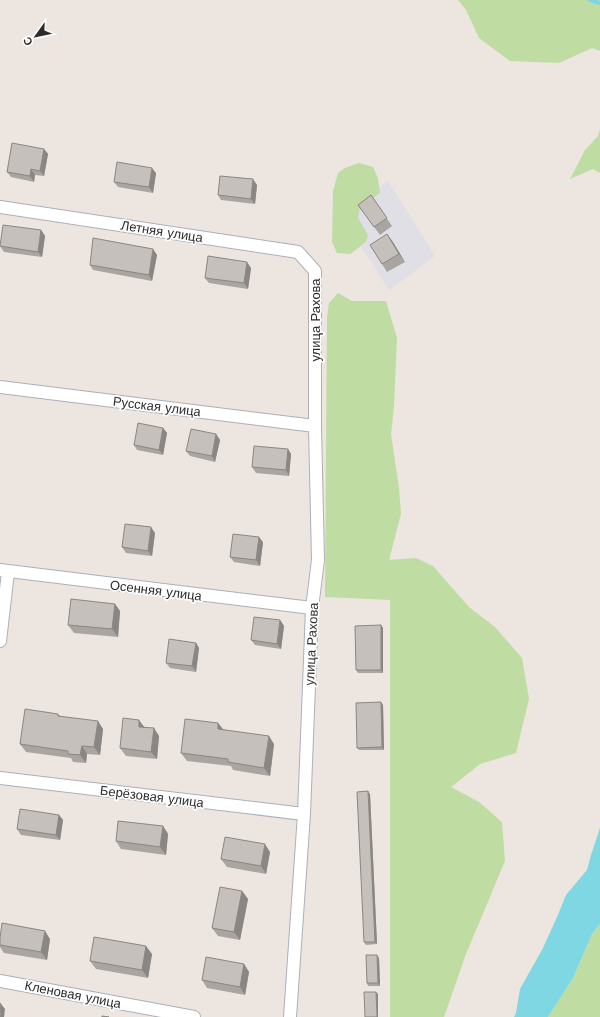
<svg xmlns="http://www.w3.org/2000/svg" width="600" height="1017" viewBox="0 0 600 1017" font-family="'Work Sans',sans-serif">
  <rect width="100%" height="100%" fill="#ece5e0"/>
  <path fill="#e0dfe5" d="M388,181l47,75 -46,34 -48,-75z"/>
  <path fill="#bfdda2" d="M458,0h142v51l-8,-3 -33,15 -49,-2 -31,-23 -13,-28z
    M600,129v44l-7,-4 -23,10 15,-29 13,-14z
    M359,163l14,4 5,11 2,15 -20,15 -2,10 10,17 -2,7 -16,12 -13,-1 -5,-11 1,-51 5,-18 7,-5z
    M338,293l14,8h34l11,37 -3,68 -3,28 8,54 2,26 -12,46 27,-2 17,8 37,42 25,19 27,31 7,41 -13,54 -36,11 -29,23 28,15 23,20 3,39 -39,93 -22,63h-54v-417l-65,-3 2,-279 2,-15z
    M600,924v93h-52l25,-39 19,-44z"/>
  <path fill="#7ed7e3" d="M600,828v96l-8,10 -19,44 -25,39h-34l2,-4 4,-24 23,-41 14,-31 9,-22 21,-25 4,-15z"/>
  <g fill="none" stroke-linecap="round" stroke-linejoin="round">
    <path stroke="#7ed7e3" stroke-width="4" d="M590,0l10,3"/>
    <g stroke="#acb0b7" stroke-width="14">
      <path id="street" d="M0,207l298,45 17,19v155l3,134 -6,48 -8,206 -14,203
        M0,387l315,39
        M0,570l312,38
        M0,641l8,-69
        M0,778l304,36
        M0,981l194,36"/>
    </g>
    <use href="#street" stroke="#fff" stroke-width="12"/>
  </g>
  <path fill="#a9a5a1" d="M44,149l4,5 -4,22 -9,-1 -1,7 -23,-5 -4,-5z
    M156,173l-3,20 -35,-6 -4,-5z
    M257,185l-2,19 -34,-4 -3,-5z
    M371,195l21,31 -12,9 -22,-30z
    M41,230l4,6 -3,21 -38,-5 -4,-6z
    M387,234l18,28 -18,10 -5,-8z
    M153,249l4,6 -5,26 -59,-11 -3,-5z
    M251,268l-3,21 -39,-6 -4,-5z
    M163,428l4,5 -4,22 -26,-5 -3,-5z
    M216,434l4,6 -5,22 -25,-6 -4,-5z
    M288,449l3,5 -2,22 -33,-3 -4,-6z
    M155,533l-3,23 -26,-3 -4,-6z
    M263,542l-3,24 -26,-4 -4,-5z
    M115,604l5,7 -2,26 -44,-4 -6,-8z
    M280,620l4,6 -3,23 -26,-4 -4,-5z
    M381,625l2,3v45h-25l-2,-3z
    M196,643l3,5 -3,24 -26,-4 -4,-5z
    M383,705l1,45h-25l-2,-2z
    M58,714l2,2 43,13 -3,26 -13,-1 -1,9 -13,-1 -2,-4 -45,-6 -6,-8z
    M218,723l5,6 51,15 -4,32 -37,-6 -2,-4 -44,-5 -6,-8z
    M144,727l15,9 -2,23 -31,-3 -6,-8z
    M370,794l7,150 -11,1 -2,-3z
    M59,815l4,5 -3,20 -39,-5 -4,-6z
    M163,826l5,8 -2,21 -45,-6 -5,-8z
    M270,852l-4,22 -39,-7 -6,-8z
    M242,891l6,8 -8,41 -22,-4 -6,-8z
    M0,938l50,1 -3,21 -43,-7 -4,-6z
    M152,954l-4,24 -52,-9 -6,-8z
    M379,958l1,28h-12l-1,-3z
    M244,964l5,8 -4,23 -38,-7 -5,-8z"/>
  <path fill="#8a8683" d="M44,149l4,5 -4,22 -4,-5z
    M152,168l4,5 -3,20 -4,-6z
    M31,169l4,6 -1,7 -4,-6z
    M253,179l4,6 -2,19 -4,-5z
    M41,230l4,6 -3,21 -4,-5z
    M387,234l6,8 12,20 -6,-8z
    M153,249l4,6 -5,26 -3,-6z
    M247,262l4,6 -3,21 -4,-6z
    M163,428l4,5 -4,22 -4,-5z
    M216,434l4,6 -5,22 -3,-6z
    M288,449l3,5 -2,22 -3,-6z
    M151,527l4,6 -3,23 -4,-5z
    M259,537l4,5 -3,24 -4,-6z
    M115,604l5,7 -2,26 -6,-8z
    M280,620l4,6 -3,23 -4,-5z
    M381,625l2,3v45l-2,-3z
    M196,643l3,5 -3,24 -4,-6z
    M381,702l2,3 1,45 -2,-3z
    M139,720l6,8 -6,-1z
    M98,721l5,8 -3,26 -6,-8z
    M218,723l6,8 -6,-2z
    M154,728l5,8 -2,23 -6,-7z
    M269,736l5,8 -4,32 -6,-8z
    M82,746l5,8 -1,9 -6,-8z
    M368,791l2,3 7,150 -2,-2z
    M59,815l4,5 -3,20 -4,-5z
    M163,826l5,8 -2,21 -6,-8z
    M265,844l5,8 -4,22 -5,-8z
    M242,891l6,8 -8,41 -6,-8z
    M45,931l5,8 -3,21 -6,-8z
    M146,946l6,8 -4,24 -6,-8z
    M377,955l2,3 1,28 -2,-3z
    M244,964l5,8 -4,23 -5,-8z
    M376,992l2,2v23h-1z
    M1,1004l4,5 -1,8h-4z"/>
  <path fill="#c5c0bb" stroke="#8a8683" d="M12,143l32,6 -4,22 -9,-2 -1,7 -23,-4z
    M117,162l35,6 -3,19 -35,-5z
    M220,176l33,3 -2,20 -33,-4z
    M371,195l16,23 -13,9 -16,-22z
    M3,225l38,5 -3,22 -38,-6z
    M387,234l12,20 -17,10 -12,-19z
    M93,238l60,11 -4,26 -59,-10z
    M208,256l39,6 -3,21 -39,-5z
    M138,423l25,5 -4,22 -25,-5z
    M191,429l25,5 -4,22 -26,-5z
    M254,446l34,3 -2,21 -34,-3z
    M125,524l26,3 -3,24 -26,-4z
    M233,534l26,3 -3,23 -26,-3z
    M71,599l44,5 -3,25 -44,-4z
    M254,617l26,3 -3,24 -26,-4z
    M381,625v45h-25l-1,-44z
    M169,639l27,4 -4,23 -26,-3z
    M381,702l1,45 -25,1 -1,-45z
    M25,709l33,5v2l40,5 -4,26 -12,-1 -2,9 -12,-1v-3l-48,-7z
    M123,718l16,2v7l15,1 -3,24 -31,-4z
    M185,719l33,4v6l51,7 -5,32 -36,-6v-3l-47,-6z
    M368,791l7,151h-11l-7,-150z
    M20,809l39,6 -3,20 -39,-6z
    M118,821l45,5 -3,21 -44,-6z
    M225,837l40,7 -4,22 -40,-7z
    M220,887l22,4 -8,41 -22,-4z
    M2,923l43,8 -4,21 -41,-7v-7z
    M94,937l52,9 -4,24 -52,-9z
    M366,955h11l1,28h-11z
    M206,957l38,7 -4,23 -38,-7z
    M364,992h12l1,25h-12z
    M0,1003l1,1 -1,9z
    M102,1016l7,1h-7z"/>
  <g text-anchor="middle" stroke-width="3.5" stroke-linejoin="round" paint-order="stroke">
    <g font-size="13" fill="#2c2c2c" stroke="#fff">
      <text transform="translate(162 231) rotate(9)" y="5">Летняя улица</text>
      <text transform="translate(315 320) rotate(-90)" y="5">улица Рахова</text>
      <text transform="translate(157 406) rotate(7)" y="5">Русская улица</text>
      <text transform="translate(156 590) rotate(7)" y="5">Осенняя улица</text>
      <text transform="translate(311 644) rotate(-87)" y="5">улица Рахова</text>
      <text transform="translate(152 796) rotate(7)" y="5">Берёзовая улица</text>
      <text transform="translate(73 994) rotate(11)" y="5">Кленовая улица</text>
    </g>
  </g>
  <g transform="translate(36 36) rotate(237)" stroke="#ffffff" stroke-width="3" paint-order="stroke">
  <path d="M0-3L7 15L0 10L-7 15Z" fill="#2c2c2c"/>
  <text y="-6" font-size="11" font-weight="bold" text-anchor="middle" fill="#2c2c2c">С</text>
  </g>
</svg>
